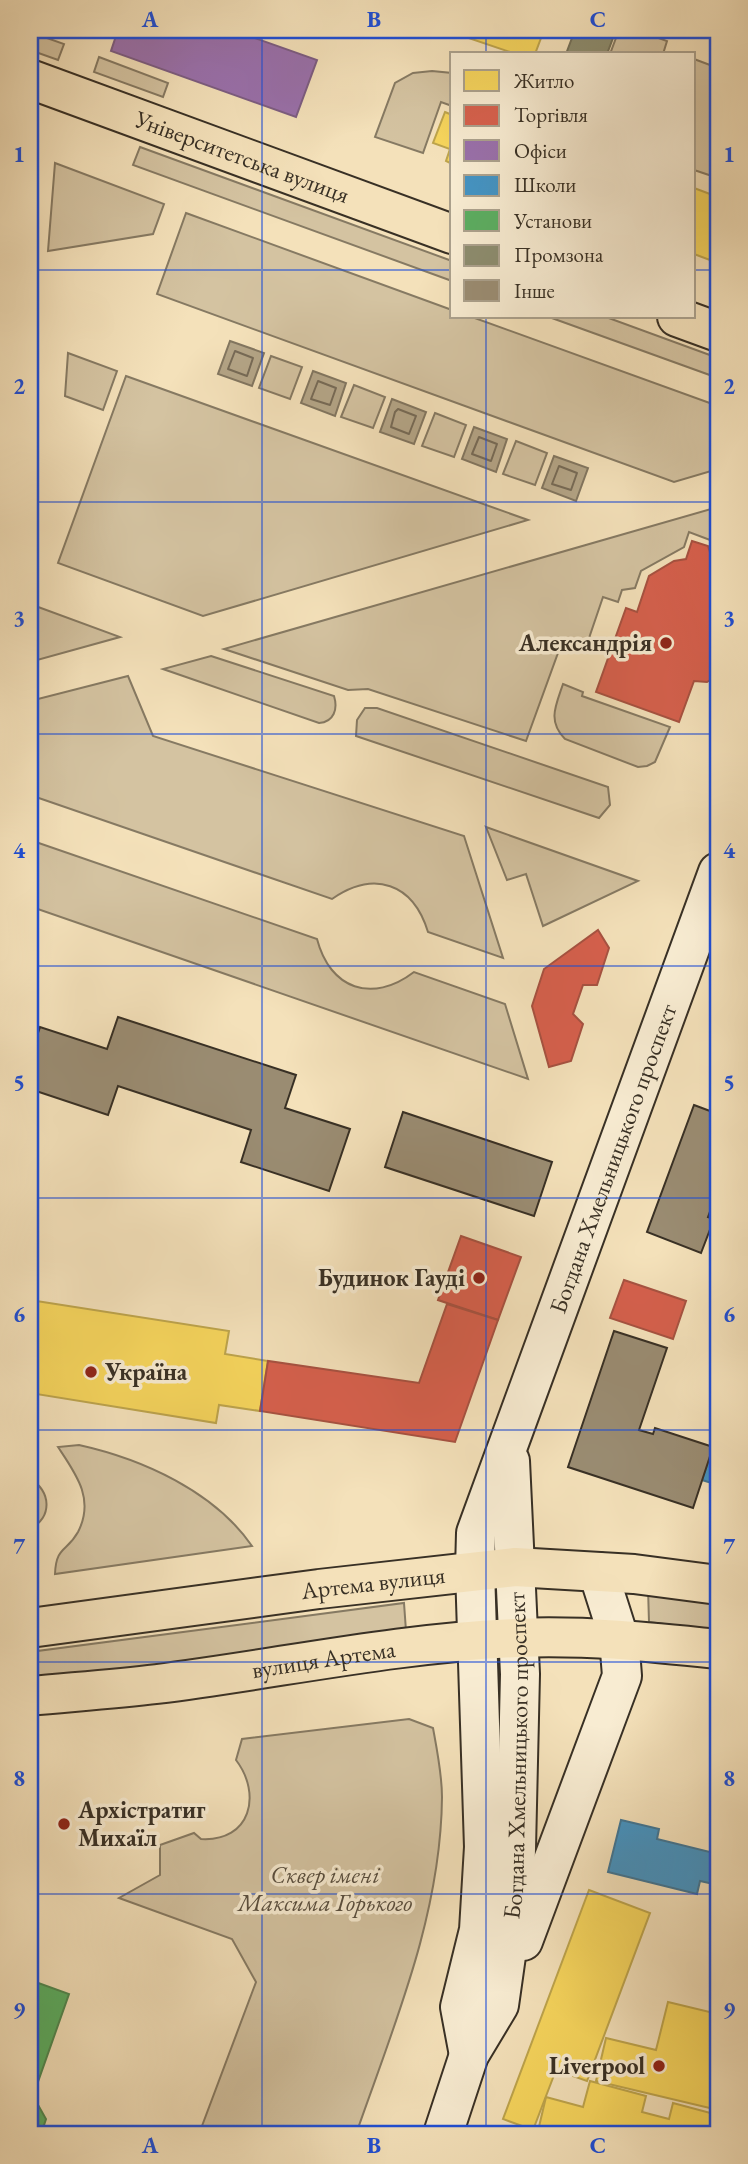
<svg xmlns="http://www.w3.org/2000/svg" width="748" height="2164" font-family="'EB Garamond',serif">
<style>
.green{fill:#d4c3a1;stroke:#867a63;stroke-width:2}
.water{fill:#b4a587;stroke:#827660;stroke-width:2}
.homes{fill:#f6d55c;stroke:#bda44c;stroke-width:2}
.shops{fill:#d6604d;stroke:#a75241;stroke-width:2}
.offices{fill:#9970ab;stroke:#7c5d83;stroke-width:2}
.schools{fill:#4393c3;stroke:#407594;stroke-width:2}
.public{fill:#5aae61;stroke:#50884f;stroke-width:2}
.industry{fill:#8c8c6e;stroke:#737058;stroke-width:2}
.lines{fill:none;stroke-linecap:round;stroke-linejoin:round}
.shore{stroke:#766a56;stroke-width:2}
.building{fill:#9a8c72;stroke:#383025;stroke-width:2}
.secondary-casing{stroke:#383025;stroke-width:42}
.primary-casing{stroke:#383025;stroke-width:42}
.secondary{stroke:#f8ecd2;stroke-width:38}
.primary{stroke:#f4e1ba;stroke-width:38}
.grid{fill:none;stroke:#1d4ed8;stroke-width:2;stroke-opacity:0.55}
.poi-dot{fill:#8f2418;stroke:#f8ecd2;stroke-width:2.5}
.labels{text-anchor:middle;stroke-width:7;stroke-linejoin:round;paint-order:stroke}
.street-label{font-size:24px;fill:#383025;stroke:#f8ecd2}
.poi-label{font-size:24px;font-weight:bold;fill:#383025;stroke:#f8ecd2;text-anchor:end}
.park-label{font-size:24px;font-style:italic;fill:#574d3e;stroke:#f8ecd2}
.neatline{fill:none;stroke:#1d4ed8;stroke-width:2.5}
.grid-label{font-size:23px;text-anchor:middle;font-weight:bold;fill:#1d4ed8}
</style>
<rect width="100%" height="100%" fill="#f4e1ba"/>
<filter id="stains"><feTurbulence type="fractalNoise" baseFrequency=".00286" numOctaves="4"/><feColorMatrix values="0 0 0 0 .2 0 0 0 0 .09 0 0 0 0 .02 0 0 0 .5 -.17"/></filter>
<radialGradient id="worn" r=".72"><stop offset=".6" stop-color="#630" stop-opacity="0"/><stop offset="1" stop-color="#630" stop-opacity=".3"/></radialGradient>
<g class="green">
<path d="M 619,30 L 636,30 L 667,41 L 663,54 L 610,54 Z"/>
<path d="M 30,32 L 64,44 L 58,60 L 30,50 Z"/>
<path d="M 99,57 L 168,83 L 163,97 L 94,72 Z"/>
<path d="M 694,59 L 718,68 L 718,178 L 694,170 Z"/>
<path d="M 432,71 L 452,73 L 452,106 L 441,102 L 423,153 L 375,137 L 395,83 L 413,73 Z"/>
<path d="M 140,147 L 452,261 L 452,281 L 133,165 Z"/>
<path d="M 55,163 L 164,204 L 153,234 L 48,251 Z"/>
<path d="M 186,213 L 452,310 L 452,317 L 472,317 L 718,406 L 718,469 L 674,482 L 157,294 Z"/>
<path d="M 549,317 L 606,317 L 718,358 L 718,378 Z"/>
<path d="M 68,353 L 117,371 L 103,410 L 65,396 Z"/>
<path d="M 271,356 L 302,367 L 290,399 L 259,388 Z"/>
<path d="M 126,376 L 528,520 L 203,616 L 58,563 Z"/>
<path d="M 354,385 L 385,397 L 373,428 L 341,417 Z"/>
<path d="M 435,413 L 466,425 L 454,457 L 422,446 Z"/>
<path d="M 516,441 L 547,453 L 535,485 L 503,474 Z"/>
<path d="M 718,507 L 718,543 L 689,532 L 684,547 L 641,571 L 635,588 L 622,590 L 618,602 L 603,597 L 588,641 L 579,638 L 558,653 L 526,741 L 368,689 L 348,690 L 224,649 Z"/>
<path d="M 30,604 L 120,637 L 30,662 Z"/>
<path d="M 211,656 L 334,696 C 338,709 334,722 319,723 L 163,669 Z"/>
<path d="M 128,676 L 153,736 L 464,836 L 503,958 L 428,932 C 413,883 374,870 332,899 L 30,795 L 30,701 Z"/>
<path d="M 563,684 L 583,692 L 582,696 L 670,727 L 655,762 L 647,766 L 638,767 L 565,739 C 547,721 556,705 563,684 Z"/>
<path d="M 365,708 L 377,708 L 608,787 L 610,805 L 599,818 L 356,736 L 357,720 Z"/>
<path d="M 486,827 L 638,881 L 543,926 L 526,874 L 507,880 Z"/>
<path d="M 30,840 L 317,939 C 330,989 372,1004 414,972 L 505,1004 L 528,1079 L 32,907 L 30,912 Z"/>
<path d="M 79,1445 C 142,1459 214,1491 252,1546 L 55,1574 C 56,1546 67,1552 78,1532 C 95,1499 76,1474 58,1447 Z"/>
<path d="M 30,1479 C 51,1490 53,1518 30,1529 Z"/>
<path d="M 648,1588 L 718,1600 L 718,1631 L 649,1622 Z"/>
<path d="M 404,1603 L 406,1631 L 30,1682 L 30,1652 Z"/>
<path d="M 409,1719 L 433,1728 C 437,1750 442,1774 442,1797 C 441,1915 394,2025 356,2134 L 199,2134 L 256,1982 L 232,1939 L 119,1898 L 160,1875 L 160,1845 L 194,1833 L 201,1839 C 251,1842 262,1794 236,1760 L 242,1739 Z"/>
</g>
<g class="water">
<path d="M 230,341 L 264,353 L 252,386 L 218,374 Z"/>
<path d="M 313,371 L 346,383 L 335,416 L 301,403 Z"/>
<path d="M 392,399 L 426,412 L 414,444 L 380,432 Z"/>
<path d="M 474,427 L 507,439 L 496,472 L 462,459 Z"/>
<path d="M 554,456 L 588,468 L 576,501 L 542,488 Z"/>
</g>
<g class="homes">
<path d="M 445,30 L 544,30 L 535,54 L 516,54 Z"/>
<path d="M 689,30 L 718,30 L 718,40 Z"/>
<path d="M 445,112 L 452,115 L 452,164 L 446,161 L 450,149 L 433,143 Z"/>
<path d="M 694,188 L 718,197 L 718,263 L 694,254 Z"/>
<path d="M 30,1300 L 229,1331 L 225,1354 L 268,1361 L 260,1411 L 219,1405 L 216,1423 L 30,1393 Z"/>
<path d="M 589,1890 L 650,1913 L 587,2081 L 556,2070 L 533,2130 L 503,2119 Z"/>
<path d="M 668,2002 L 718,2014 L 718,2110 L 596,2081 L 606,2038 L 656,2050 Z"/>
<path d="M 590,2081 L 646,2096 L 642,2112 L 669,2119 L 673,2103 L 718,2115 L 718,2134 L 552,2134 L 538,2131 L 546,2097 L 583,2107 Z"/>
</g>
<g class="shops">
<path d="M 692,541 L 708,546 L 718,577 L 718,675 L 707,682 L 694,681 L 679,722 L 596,692 L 626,608 L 637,612 L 649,576 L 674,561 L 686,559 Z"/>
<path d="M 598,930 L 609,948 L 597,985 L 583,985 L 573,1014 L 583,1024 L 571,1061 L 549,1067 L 532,1006 L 544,969 Z"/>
<path d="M 461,1236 L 521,1257 L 498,1320 L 438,1300 Z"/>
<path d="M 624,1280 L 686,1301 L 673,1339 L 610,1318 Z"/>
<path d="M 447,1304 L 498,1320 L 455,1442 L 260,1411 L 268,1361 L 419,1383 Z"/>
</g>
<path class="offices" d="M 118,30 L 232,30 L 317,60 L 296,117 L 111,51 Z"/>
<g class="schools">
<path d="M 718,1423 L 718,1485 L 702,1480 L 713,1447 Z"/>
<path d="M 621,1820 L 659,1829 L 657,1839 L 718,1854 L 718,1885 L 700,1881 L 697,1894 L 608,1872 Z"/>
</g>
<path class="public" d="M 30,1980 L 69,1994 L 33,2096 L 46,2119 L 41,2134 L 30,2134 Z"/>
<path class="industry" d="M 575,30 L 616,30 L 607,54 L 566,54 Z"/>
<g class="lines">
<g class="shore">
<path d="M 235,351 L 253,358 L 247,376 L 228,369 Z"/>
<path d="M 318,381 L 336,388 L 330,405 L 311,399 Z"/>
<path d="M 398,409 L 416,416 L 409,434 L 391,427 L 395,412 Z"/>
<path d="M 479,437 L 497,444 L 491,461 L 472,454 Z"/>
<path d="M 559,466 L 577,473 L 571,490 L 552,484 Z"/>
</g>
</g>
<g class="building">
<path d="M 118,1017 L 296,1075 L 285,1108 L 350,1129 L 329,1191 L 241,1162 L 251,1130 L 118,1086 L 108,1115 L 30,1089 L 30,1057 L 40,1027 L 107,1049 Z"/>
<path d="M 694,1105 L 718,1114 L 718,1189 L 708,1217 L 714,1219 L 701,1253 L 647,1232 Z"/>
<path d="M 403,1112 L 552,1162 L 534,1216 L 385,1167 Z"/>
<path d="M 614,1331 L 667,1348 L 639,1430 L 653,1434 L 655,1428 L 713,1447 L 693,1508 L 568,1467 Z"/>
</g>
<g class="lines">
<defs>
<g id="secondary">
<path d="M 523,1941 L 622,1676 L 619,1638 L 598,1572"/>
<path id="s1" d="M 469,2055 L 460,2007 L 479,1930 L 484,1847 L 475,1570 L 476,1533 L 718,872"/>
<path id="s2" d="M 443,2134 L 469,2055 L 499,2005 L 515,1892 L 520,1674 L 510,1461"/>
</g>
<g id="primary">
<path id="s3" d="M 30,79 L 452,234"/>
<path d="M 677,317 L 718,332"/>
<path id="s4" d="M 30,1628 L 319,1589 L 515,1567 L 634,1574 L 718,1585"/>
<path id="s5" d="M 30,1696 C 72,1692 115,1689 157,1684 C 277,1669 395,1643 516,1638 C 584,1635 651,1642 718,1649"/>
</g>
</defs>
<use href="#secondary" class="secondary-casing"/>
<use href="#primary" class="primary-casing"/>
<use href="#secondary" class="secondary"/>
<use href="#primary" class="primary"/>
</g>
<path class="grid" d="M 262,30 L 262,2134M 486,30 L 486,54M 30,270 L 452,270M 694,270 L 718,270M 486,317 L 486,2134M 30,502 L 718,502M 30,734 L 718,734M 30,966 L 718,966M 30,1198 L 718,1198M 30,1430 L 718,1430M 30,1662 L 718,1662M 30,1894 L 718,1894"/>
<g class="poi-dot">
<circle cx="666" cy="643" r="7"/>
<circle cx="479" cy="1278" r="7"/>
<circle cx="91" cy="1372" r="7"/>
<circle cx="64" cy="1824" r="7"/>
<circle cx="659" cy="2066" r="7"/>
</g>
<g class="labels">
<g class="street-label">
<text dy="8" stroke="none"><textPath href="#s3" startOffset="226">Університетська вулиця</textPath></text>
<text dy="8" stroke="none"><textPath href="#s1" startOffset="924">Богдана Хмельницького проспект</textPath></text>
<text dy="8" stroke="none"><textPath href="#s4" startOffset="346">Артема вулиця</textPath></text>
<text dy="8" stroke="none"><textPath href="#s5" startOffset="296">вулиця Артема</textPath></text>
<text dy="8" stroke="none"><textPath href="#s2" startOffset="392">Богдана Хмельницького проспект</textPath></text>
</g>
<g class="poi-label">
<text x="652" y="651">Александрія</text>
<text x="465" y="1286">Будинок Гауді</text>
<text x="105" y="1380" text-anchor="start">Україна</text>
<text x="78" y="1818" text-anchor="start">Архістратиг<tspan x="78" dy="28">Михаїл</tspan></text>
<text x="645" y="2074">Liverpool</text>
</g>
<g class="park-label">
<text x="325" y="1883">Сквер імені<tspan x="325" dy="28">Максима Горького</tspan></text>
</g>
</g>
<rect width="748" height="2164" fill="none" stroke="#f4e1ba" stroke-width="77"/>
<rect x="450" y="52" width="245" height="266" fill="#f8ecd2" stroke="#aba18d" stroke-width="2"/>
<rect x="464" y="70" width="35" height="21" fill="#f6d55c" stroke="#aba18d" stroke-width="2"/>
<text x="514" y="88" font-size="21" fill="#383025">Житло</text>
<rect x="464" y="105" width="35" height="21" fill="#d6604d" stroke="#aba18d" stroke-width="2"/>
<text x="514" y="122" font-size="21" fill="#383025">Торгівля</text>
<rect x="464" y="140" width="35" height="21" fill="#9970ab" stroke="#aba18d" stroke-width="2"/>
<text x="514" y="158" font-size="21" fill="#383025">Офіси</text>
<rect x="464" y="175" width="35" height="21" fill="#4393c3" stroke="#aba18d" stroke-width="2"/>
<text x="514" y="192" font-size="21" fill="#383025">Школи</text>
<rect x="464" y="210" width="35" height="21" fill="#5aae61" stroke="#aba18d" stroke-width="2"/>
<text x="514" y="228" font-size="21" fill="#383025">Установи</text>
<rect x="464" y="245" width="35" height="21" fill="#8c8c6e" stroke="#aba18d" stroke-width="2"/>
<text x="514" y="262" font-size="21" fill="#383025">Промзона</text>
<rect x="464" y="280" width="35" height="21" fill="#9a8c72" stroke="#aba18d" stroke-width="2"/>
<text x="514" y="298" font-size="21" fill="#383025">Інше</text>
<rect x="38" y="38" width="672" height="2088" class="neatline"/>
<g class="grid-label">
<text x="150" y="27">A</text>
<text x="374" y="27">B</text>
<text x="598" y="27">C</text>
<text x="19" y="162">1</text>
<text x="729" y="162">1</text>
<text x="19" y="394">2</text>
<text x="729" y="394">2</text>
<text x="19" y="626">3</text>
<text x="729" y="626">3</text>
<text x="19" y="858">4</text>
<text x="729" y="858">4</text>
<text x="19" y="1090">5</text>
<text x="729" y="1090">5</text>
<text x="19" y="1322">6</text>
<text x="729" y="1322">6</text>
<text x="19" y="1554">7</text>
<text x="729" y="1554">7</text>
<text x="19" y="1786">8</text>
<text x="729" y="1786">8</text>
<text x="19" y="2018">9</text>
<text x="729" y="2018">9</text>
<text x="150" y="2153">A</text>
<text x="374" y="2153">B</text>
<text x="598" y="2153">C</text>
</g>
<rect width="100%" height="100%" filter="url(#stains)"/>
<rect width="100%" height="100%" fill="url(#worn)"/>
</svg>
